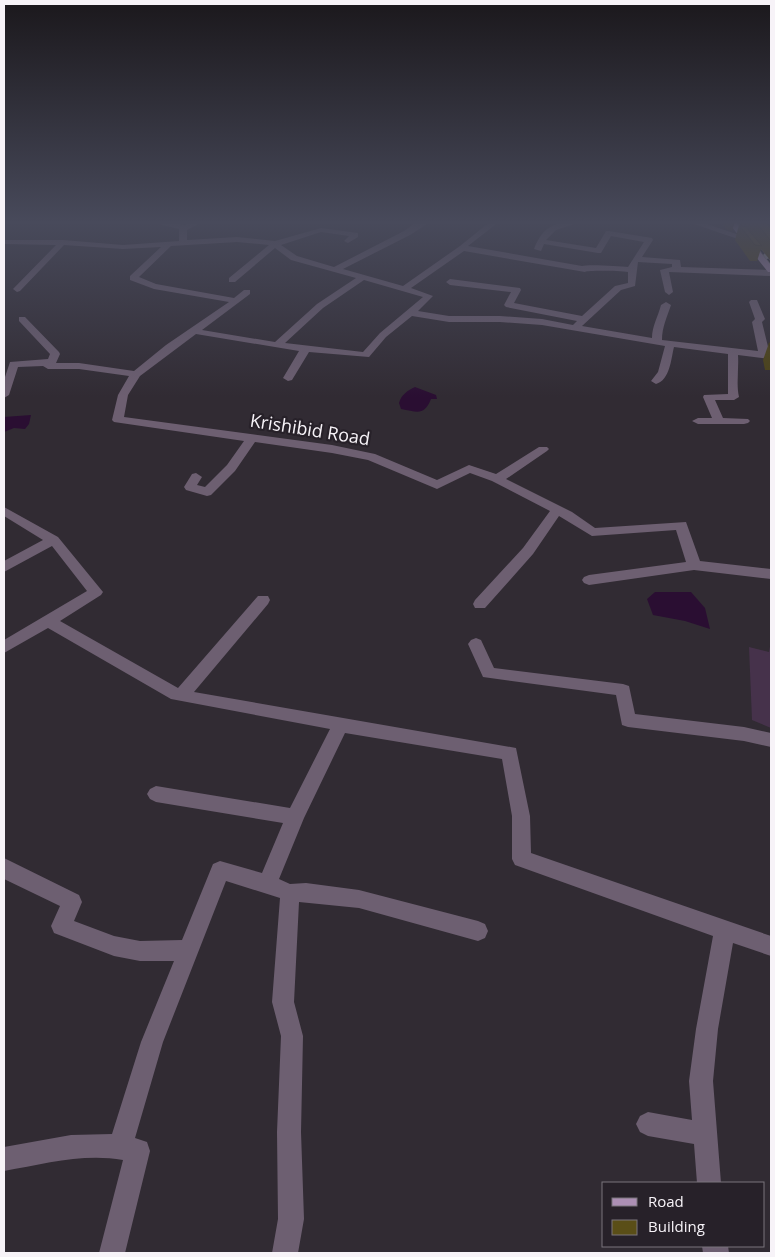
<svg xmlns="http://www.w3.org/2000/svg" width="775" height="1257" font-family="'Open Sans',sans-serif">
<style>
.green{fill:#46324b}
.water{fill:#2a0e32}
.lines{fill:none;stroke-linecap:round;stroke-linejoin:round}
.street{fill:#6d5f71;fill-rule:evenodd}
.primary{fill:#ac8fb4;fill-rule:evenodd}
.rail-casing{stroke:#9c979e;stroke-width:3}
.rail{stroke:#272129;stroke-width:2;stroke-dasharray:6;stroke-linecap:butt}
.wall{fill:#4d4314}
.building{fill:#5a4e17;stroke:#3f3710}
.labels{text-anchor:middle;stroke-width:4.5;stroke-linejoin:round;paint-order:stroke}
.street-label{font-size:18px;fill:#f7f3f8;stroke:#272129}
</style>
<rect width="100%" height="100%" fill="#312b33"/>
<path class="green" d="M 771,641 L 771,728 L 752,720 L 749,647 L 769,652 Z"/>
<g class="water">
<path d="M 415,387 L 436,395 L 437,399 L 431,399 C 424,416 418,412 401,409 L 399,403 C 401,395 408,390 415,387 Z"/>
<path d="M 31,415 L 29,424 L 25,429 L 14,428 L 4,432 L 4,417 Z"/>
<path d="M 655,592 L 691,592 L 705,608 L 710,629 L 685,621 L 653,615 L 647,599 Z"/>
</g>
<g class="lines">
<g class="street">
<path d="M 146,221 L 164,221 L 184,225 L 193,221 L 204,221 L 187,230 L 187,240 L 237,237 L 275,241 L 321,228 L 358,233 L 358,237 L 348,243 L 344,241 L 349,236 L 321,232 L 281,245 L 297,256 L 334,267 L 404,231 L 418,221 L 427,221 L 427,224 L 410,235 L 343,269 L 403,286 L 460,246 L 491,221 L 500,221 L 468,246 L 582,266 C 587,264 620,266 628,267 L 644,242 L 611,236 L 601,253 L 598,253 L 544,244 L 541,251 L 534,249 C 543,225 557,221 583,221 L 556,230 L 546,240 L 596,248 L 606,231 L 609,231 L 652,238 L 653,240 L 642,257 L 680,260 L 681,267 L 771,270 L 771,276 L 669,272 L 673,292 L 669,295 L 665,292 L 660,270 L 672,267 L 672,264 L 638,262 L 635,286 L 621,290 L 582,326 L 652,338 C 652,326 658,317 661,305 L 666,302 L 671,305 C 667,317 662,327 662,340 L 758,351 L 752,322 L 755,319 L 749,302 L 751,300 L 757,300 L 765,319 L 762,322 L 771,359 L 738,355 C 739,369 736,384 739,397 L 734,400 L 715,400 L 723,418 L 748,419 L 750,421 L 748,423 L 744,424 L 698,424 L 692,421 L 698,418 L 712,418 L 703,397 L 704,395 L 728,394 L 728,354 L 674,347 C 671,359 670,380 656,384 L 651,381 L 658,372 L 665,346 L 542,325 L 500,322 L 449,322 L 412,316 L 386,337 L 369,357 L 309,352 L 292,380 L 288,381 L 283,378 L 299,351 L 196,334 L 140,376 L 128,395 L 124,417 L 332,445 L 375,454 L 437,480 L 469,465 L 496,474 L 539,447 L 547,447 L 549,449 L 547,451 L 506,479 L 572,512 L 595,528 L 686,522 L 700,561 L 771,569 L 771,579 L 694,570 L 589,585 L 584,583 L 582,580 L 584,577 L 589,575 L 686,562 L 676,530 L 592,536 L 559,516 L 533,554 L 485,608 L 475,608 L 473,604 L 475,600 L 523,548 L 550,511 L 492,481 L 470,473 L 437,489 L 368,460 L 332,453 L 255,442 L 235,471 L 211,495 L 207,496 L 186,490 L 184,487 L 192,474 L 196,473 L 202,477 L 197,485 L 205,487 L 227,465 L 244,441 L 114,422 L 112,420 L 118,395 L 129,376 L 79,369 L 48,369 L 43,366 L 18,367 L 9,395 L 4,398 L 4,380 L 10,362 L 48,359 L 50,354 L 19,321 L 19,317 L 25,317 L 59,352 L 60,354 L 56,363 L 79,363 L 134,371 L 166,345 L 229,302 L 154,289 L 130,280 L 130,276 L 161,247 L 123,249 L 64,245 L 20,291 L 17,292 L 13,289 L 56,245 L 4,244 L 4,240 L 63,240 L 123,245 L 179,241 L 179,229 ZM 237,242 L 269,245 L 229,278 L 229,282 L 235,282 L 275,248 L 291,260 L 356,278 L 317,304 L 275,342 L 202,330 L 250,294 L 250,290 L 244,290 L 234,298 L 156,284 L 139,277 L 171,246 ZM 464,251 L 585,272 C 589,270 621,271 628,272 L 628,283 L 615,286 L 582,316 L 514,303 L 521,290 L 520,288 L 450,279 L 446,282 L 450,285 L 511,292 L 504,305 L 506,307 L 577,321 L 573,325 L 542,319 L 500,316 L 449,316 L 418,311 L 433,296 L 411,288 ZM 364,280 L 423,297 L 380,333 L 363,352 L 285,343 L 323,308 Z"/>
<path d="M 685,221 L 698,221 L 748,238 L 741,240 Z"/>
<path d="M 4,507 L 58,537 L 103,592 L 101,595 L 60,621 L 178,688 L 258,596 L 268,596 L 270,600 L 268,604 L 194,692 L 516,748 L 530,816 L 531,853 L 771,936 L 771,956 L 733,943 L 718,1029 L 713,1081 L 721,1183 L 697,1183 L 694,1144 L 648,1136 L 640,1132 L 636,1124 L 640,1116 L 648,1112 L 692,1120 L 689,1081 L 696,1029 L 713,936 L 515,865 L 512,859 L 512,816 L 502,759 L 345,733 L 304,818 L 279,879 L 290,884 L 306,883 L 359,890 L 478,921 L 485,924 L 488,931 L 485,938 L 478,941 L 359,908 L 299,902 L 294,1002 L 303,1036 L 301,1132 L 304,1219 L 298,1253 L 272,1253 L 278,1219 L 277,1132 L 281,1036 L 272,1002 L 280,898 L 226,881 L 163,1042 L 135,1138 L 147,1142 L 150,1151 L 125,1253 L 99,1253 L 123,1160 C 83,1153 44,1164 4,1171 L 4,1147 L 71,1135 L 112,1134 L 141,1042 L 174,961 L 140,961 L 114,956 L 54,933 L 51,926 L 60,906 L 4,879 L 4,858 L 79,895 L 82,902 L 74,921 L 114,936 L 140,941 L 182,940 L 213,864 L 220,861 L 262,873 L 283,823 L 156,802 L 150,799 L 147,794 L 150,789 L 156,786 L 290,808 L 330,729 L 171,699 L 48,628 L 4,653 L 4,640 L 87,591 L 52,546 L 4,572 L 4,561 L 43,540 L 4,516 Z"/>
<path d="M 476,638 L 481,640 L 494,668 L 623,684 L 629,686 L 635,714 L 744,727 L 771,733 L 771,747 L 744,741 L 628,727 L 622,725 L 616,695 L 483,677 L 468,644 L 471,640 Z"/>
<path d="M 702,1246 L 728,1246 L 729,1253 L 703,1253 Z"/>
</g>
<path class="primary" d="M 727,221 L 735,221 L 771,265 L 771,272 L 768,272 Z"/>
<defs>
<path id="rail" d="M 738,221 L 771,263"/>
</defs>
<use href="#rail" class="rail-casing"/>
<use href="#rail" class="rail"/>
</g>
<g class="wall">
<path d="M 721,221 L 735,221 L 732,231 L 726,229 Z"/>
<path d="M 738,221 L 765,221 L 771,229 L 771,261 L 761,249 L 757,261 L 750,261 L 735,240 L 739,225 L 741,225 Z"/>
<path d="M 769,343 L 771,343 L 771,370 L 765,370 L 763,360 Z"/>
</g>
<g class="building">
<path d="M 755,221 L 765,221 L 771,229 L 771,241 Z"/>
<path d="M 739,225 L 746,227 L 762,246 L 755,245 Z"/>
<path d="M 769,343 L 771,343 L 771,352 Z"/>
</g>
<linearGradient id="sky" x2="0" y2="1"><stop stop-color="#1b181c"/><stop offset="0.56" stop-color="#484a5b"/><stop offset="1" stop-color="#484a5b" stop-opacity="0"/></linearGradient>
<rect width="775" height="397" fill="url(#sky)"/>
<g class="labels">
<g class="street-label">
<text transform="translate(310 430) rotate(9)" y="6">Krishibid Road</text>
</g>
</g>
<rect width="775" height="1257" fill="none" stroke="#f7f3f8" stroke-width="10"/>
<rect x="602" y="1182" width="162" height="65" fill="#272129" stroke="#7a757c"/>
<rect x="612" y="1198" width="25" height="8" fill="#ac8fb4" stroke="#7a757c"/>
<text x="648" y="1207" font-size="15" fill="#f7f3f8">Road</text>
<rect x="612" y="1220" width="25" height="15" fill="#5a4e17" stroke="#7a757c"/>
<text x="648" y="1232" font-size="15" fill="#f7f3f8">Building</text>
</svg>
